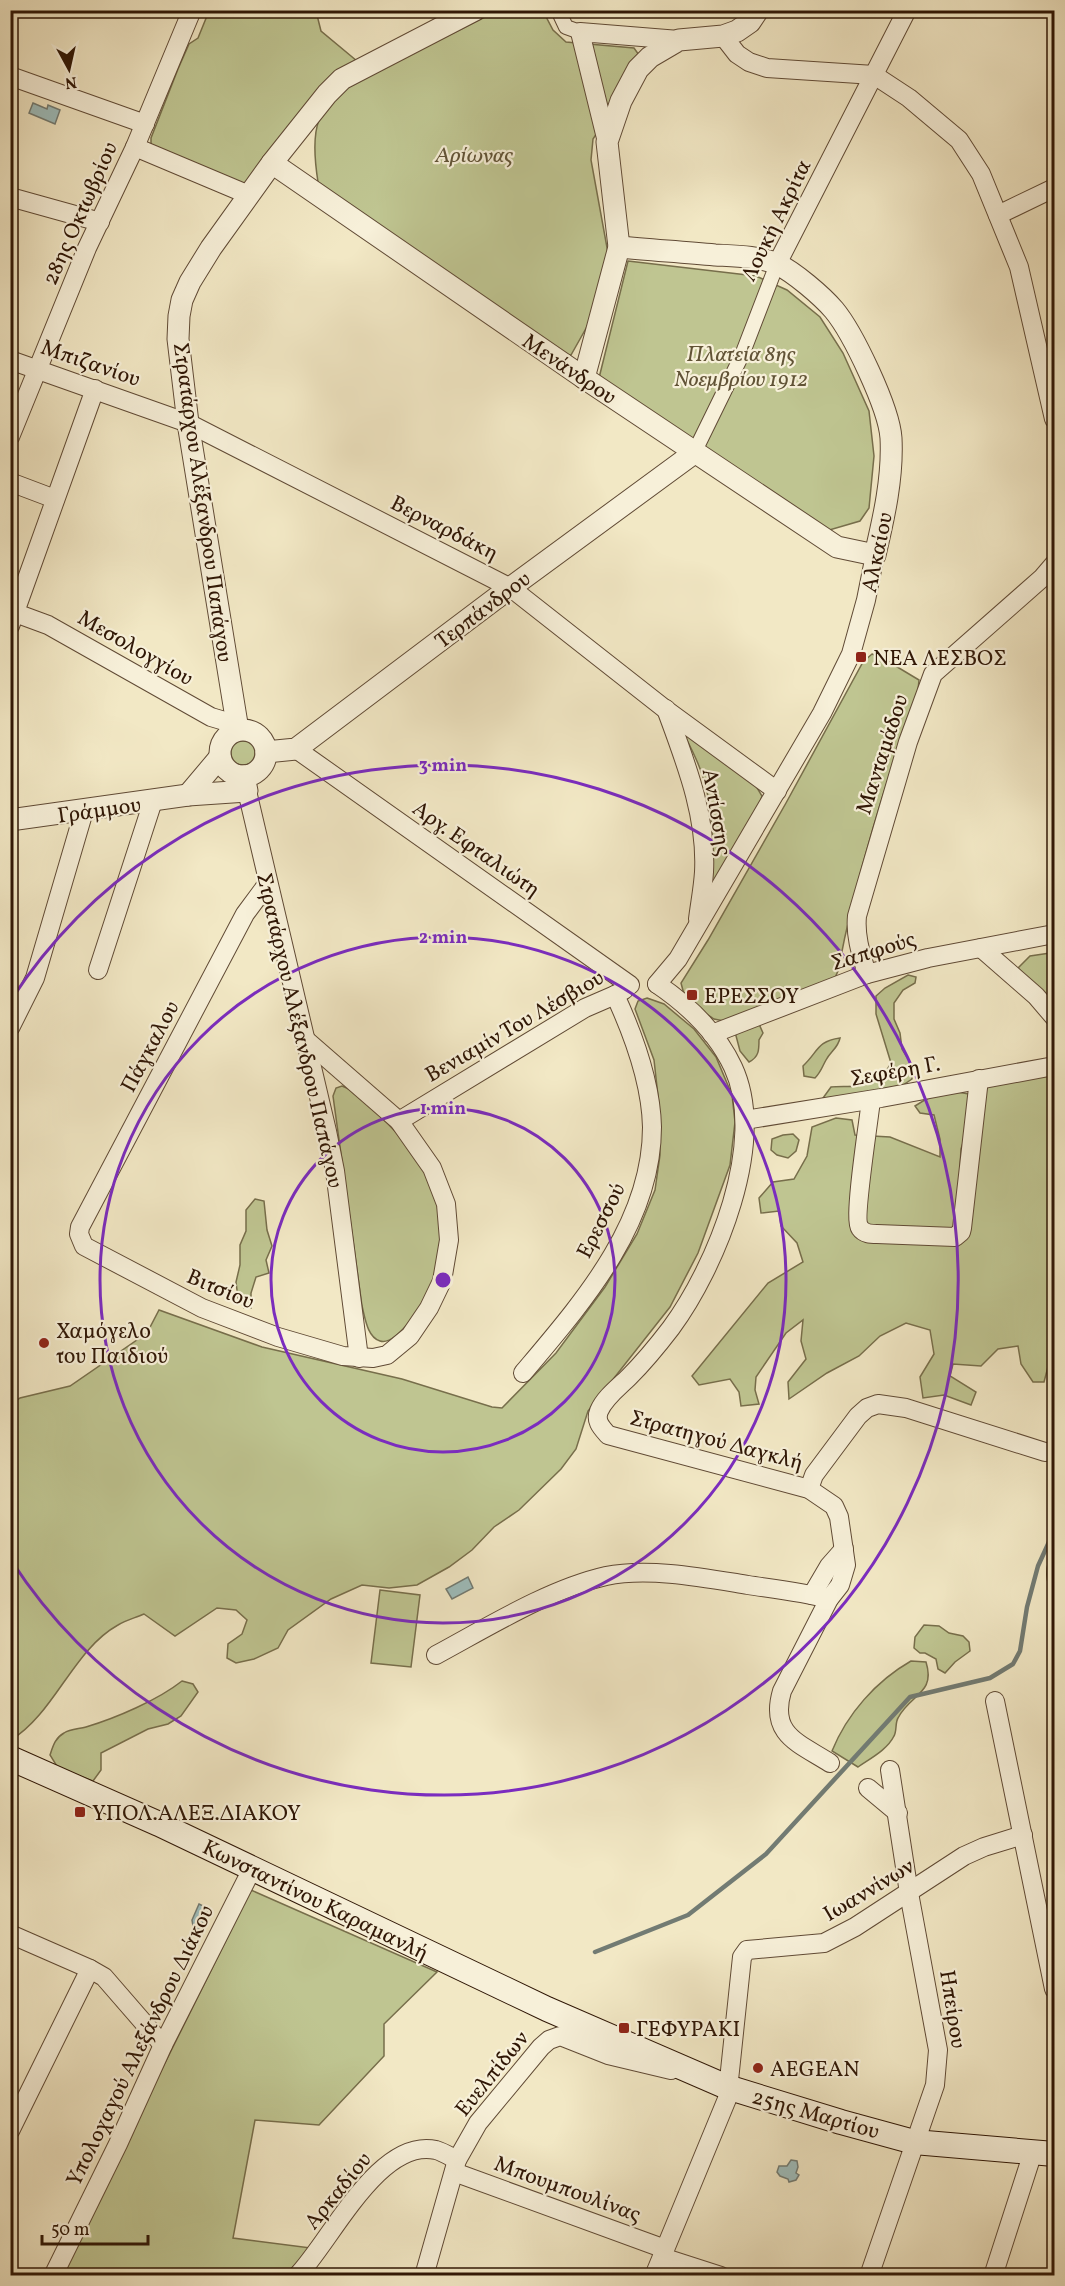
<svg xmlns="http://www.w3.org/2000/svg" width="1065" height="2286" font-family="Vollkorn,serif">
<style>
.green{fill:#bfc591;stroke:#776e4b;stroke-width:1.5}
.water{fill:#9ebebd;stroke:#727b73;stroke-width:1.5}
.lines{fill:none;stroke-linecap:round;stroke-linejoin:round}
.stream{stroke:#727b73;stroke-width:4.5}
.pedestrian-casing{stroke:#604a35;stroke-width:16}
.minor-casing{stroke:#604a35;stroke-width:20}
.tertiary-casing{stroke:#604a35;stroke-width:23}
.secondary-casing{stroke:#2f1605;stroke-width:26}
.pedestrian{stroke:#f7f0d9;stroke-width:14}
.minor{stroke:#f7f0d9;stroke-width:18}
.tertiary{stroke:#f7f0d9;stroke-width:21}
.secondary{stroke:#f7f0d9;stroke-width:24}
.ring{fill:none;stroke:#7b2cbf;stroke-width:3}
.poi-dot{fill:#8f2418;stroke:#f7f0d9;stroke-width:2}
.labels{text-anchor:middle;stroke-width:4.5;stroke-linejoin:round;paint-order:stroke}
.park-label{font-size:22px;font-style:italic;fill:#615336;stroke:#f7f0d9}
.street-label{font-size:22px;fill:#2f1605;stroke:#f7f0d9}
.poi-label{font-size:22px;fill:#2f1605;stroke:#f7f0d9;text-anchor:start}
.centre{fill:#7b2cbf;stroke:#f7f0d9;stroke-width:3}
.ring-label{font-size:18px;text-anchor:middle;font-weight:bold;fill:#7b2cbf;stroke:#f7f0d9;stroke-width:4.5;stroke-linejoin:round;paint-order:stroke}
</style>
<rect width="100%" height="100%" fill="#f2e8c5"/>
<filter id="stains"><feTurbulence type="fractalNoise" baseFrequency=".00333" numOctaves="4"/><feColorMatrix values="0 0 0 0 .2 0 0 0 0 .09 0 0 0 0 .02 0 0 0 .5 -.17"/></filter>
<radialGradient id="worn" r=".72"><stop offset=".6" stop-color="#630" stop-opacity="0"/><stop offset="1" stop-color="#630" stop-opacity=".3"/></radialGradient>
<g class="green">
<path d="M 209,11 L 316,11 L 321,31 L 357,61 L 245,186 L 151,147 L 151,138 L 178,69 L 189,44 L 198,38 Z"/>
<path d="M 497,11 L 543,11 L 553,30 L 566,42 L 634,48 L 639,55 L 610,113 L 593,139 L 591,160 L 608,253 L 589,323 L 571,355 L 557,353 L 318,182 C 315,163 312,138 319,120 C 324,105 343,92 355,82 Z"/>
<path d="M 628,261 L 756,276 L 787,290 L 820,317 L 843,353 L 869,411 L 874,456 L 869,508 L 860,521 L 826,531 L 599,378 Z"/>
<path d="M 872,654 L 884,659 L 919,680 L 918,690 C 886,782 856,875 838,971 L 834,980 L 729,1022 L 714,1019 L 696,1007 L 685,998 L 681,983 L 708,940 L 786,803 L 863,662 Z"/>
<path d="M 689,731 L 756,786 L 762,796 L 759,806 L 716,881 L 711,880 C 712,851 714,820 707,792 C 703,772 694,754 685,736 Z"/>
<circle cx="243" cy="753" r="12"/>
<path d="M 1050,953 L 1054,954 L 1054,1006 L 1038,992 L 1018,968 L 1030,956 Z"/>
<path d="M 908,975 L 916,977 L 915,983 L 903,990 L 894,1003 L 894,1019 L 900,1033 L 902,1049 L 910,1062 L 912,1079 L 903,1085 L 839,1098 L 823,1098 L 831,1087 C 839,1086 848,1087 856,1086 C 864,1085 875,1077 884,1075 L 891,1063 L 876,1014 L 876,996 L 885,988 Z"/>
<path d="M 647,998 L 664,1004 L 694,1029 L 716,1057 L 732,1095 L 735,1122 L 730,1165 L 698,1253 L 670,1307 L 588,1411 L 576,1449 L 561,1469 L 519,1510 L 494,1527 L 472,1550 L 449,1567 L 417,1585 L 389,1588 L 362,1585 L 331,1599 L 288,1630 L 278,1648 L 254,1659 L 236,1663 L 227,1658 L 228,1644 L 242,1634 L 247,1620 L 236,1610 L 217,1608 L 175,1636 L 144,1614 C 135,1618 126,1620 118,1625 C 73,1650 55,1713 11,1740 L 11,1405 L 20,1398 L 70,1386 L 147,1333 L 159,1310 L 262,1347 L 402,1379 L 492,1407 L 502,1408 L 556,1353 L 605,1287 L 637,1234 L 655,1190 L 660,1155 L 659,1105 L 654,1060 L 635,1009 L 638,1001 Z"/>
<path d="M 759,1024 L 763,1033 L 759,1040 C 759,1050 759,1057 749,1062 L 740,1051 L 735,1032 Z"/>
<path d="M 840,1038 C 838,1048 831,1051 826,1060 C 822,1067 821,1072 815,1078 L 804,1076 L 803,1066 C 818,1052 817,1041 840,1038 Z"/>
<path d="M 1054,1075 L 1054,1238 L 1050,1359 L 1044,1382 L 1033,1382 L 1021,1364 L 1018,1346 L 998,1349 L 981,1366 L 953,1364 L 950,1376 L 976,1392 L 971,1405 L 944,1395 L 923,1398 L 920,1377 L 934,1354 L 930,1330 L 906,1323 L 880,1336 L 859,1356 L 827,1373 L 789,1399 L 788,1382 L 806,1359 L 801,1341 L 803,1320 L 786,1333 L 756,1377 L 755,1390 L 759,1404 L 741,1406 L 739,1392 L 730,1379 L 699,1385 L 692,1376 L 768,1283 L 803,1262 L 797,1243 L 781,1226 L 779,1211 L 761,1213 L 759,1198 L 773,1182 L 794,1179 L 807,1156 L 812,1127 L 836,1118 L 852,1120 L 855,1135 L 890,1137 L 940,1157 L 940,1139 L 934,1115 L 920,1113 L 915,1106 C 935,1093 946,1089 969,1094 L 968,1128 L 961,1149 L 960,1168 L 983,1086 Z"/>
<path d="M 342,1086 C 361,1093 376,1112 390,1126 C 416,1152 429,1172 438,1208 C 442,1224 440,1264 435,1280 C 430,1295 397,1347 380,1341 C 367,1337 365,1317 362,1306 L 333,1096 L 336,1088 Z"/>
<path d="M 793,1134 L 799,1140 L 796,1151 L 788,1158 L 777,1155 L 771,1150 L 772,1139 L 783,1135 Z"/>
<path d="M 255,1199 L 264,1201 L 267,1230 L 272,1246 L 266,1260 L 269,1273 L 256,1277 L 251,1293 L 251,1308 L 244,1308 L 238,1298 L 236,1282 L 240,1265 L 240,1245 L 246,1231 L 246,1210 Z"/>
<path d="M 1054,1548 L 1054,1605 C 1047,1582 1042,1570 1054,1548 Z"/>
<path d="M 380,1590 L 420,1595 L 411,1667 L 371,1663 Z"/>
<path d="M 924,1625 L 939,1626 L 949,1633 L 963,1636 L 969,1642 L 970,1651 L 955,1662 L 945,1673 L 938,1669 L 936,1659 L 925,1653 L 920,1653 L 914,1648 L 915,1637 Z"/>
<path d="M 911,1661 L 926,1662 C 936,1694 910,1694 898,1718 C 895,1723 897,1731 894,1736 C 887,1750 871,1758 858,1767 L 832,1751 C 847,1714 876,1681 911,1661 Z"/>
<path d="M 182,1681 L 193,1684 L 198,1692 L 181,1716 L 168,1724 L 148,1729 L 101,1753 L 101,1770 L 93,1781 L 58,1768 L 50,1755 C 53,1746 55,1738 64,1733 C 70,1729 79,1729 86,1727 C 116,1718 158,1700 182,1681 Z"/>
<path d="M 251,1890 L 437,1972 L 384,2024 L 384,2056 L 319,2125 L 255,2120 L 233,2238 L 311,2248 L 285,2275 L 59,2276 Z"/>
</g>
<g class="water">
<path d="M 33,103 L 47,109 L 48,105 L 60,110 L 55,124 L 29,113 Z"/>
<path d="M 468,1577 L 473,1588 L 452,1599 L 446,1589 Z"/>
<path d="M 199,1904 L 209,1909 L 199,1930 L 193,1926 L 192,1920 Z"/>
<path d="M 791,2160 L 797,2161 L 798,2167 L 796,2173 L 799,2175 L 796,2180 L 789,2182 L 788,2179 L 780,2176 L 777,2172 L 779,2166 L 787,2166 Z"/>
</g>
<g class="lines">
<path class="stream" d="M 595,1952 L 688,1915 L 766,1854 L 910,1697 L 990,1678 L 1013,1664 L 1020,1651 L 1027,1607 L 1038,1566 L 1054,1531"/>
<defs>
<g id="pedestrian">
<path d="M 558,10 L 566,27 L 580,32"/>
<path d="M 694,453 L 742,355 L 777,264"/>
</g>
<g id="minor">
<path d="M 723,36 L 737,54 L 749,62 L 767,68 L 874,75 L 909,98 L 959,140 L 981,174 L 1019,267 L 1054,419"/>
<path d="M 10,76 L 145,124"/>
<path d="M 607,142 L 580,32 L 679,40"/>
<path d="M 135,147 L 249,195"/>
<path d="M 10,197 L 100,222"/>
<path d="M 998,215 L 1054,188"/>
<path d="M 777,264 L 907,10"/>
<path d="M 10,360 L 188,423 L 511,588 L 665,709 L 777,791"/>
<path d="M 10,437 L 87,248 L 135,147 L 192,10"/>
<path d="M 10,482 L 55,499"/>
<path d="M 10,611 L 48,625 L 211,717 L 238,725"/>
<path d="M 10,626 L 95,389"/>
<path d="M 666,709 C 685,761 707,815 704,872 C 703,888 700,903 698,919"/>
<path d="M 296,749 L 630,985"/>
<path d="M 247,791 L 327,1131 L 335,1171 L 359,1358"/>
<path d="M 268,883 L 245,914 L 80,1227 L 79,1234 L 84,1246 L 202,1308 L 278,1337 L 343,1356 L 373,1358 L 387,1355 L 410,1336 L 429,1308 L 442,1281 L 449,1240 L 446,1204 L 432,1168 L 399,1121 L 306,1040"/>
<path d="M 981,948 L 1036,996 L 1054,1017"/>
<path d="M 98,970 L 153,801"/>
<path d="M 867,974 C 861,954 855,936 857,916 L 908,742 L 933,674 L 1042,578 L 1054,564"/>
<path d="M 657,984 C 688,1005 717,1033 733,1067 C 768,1142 716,1267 671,1328 C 658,1345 644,1362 629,1377 C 619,1387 605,1397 599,1411 C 595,1421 601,1427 608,1435 L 809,1489 L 834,1506 L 839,1517 L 846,1565 L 840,1585 L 829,1599 L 782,1691 C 769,1735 799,1743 830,1763"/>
<path d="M 657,984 L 678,959 L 822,713 L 851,654 L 866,600 L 875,555"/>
<path d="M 10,1028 L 35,978 L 84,811"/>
<path d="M 712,1034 L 867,974 L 928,958 L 1054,934"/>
<path d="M 871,1100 C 869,1119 853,1219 860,1228 C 864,1234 871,1234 877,1234 L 955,1237 L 961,1232 L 962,1228 L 979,1079"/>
<path d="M 745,1120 L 881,1098 L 1054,1066"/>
<path d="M 399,1121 L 585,1008 L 615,995 L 624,990"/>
<path d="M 523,1373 C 582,1303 652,1224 652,1127 C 651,1082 634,1036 615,995"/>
<path d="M 809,1489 L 814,1475 L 858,1416 L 867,1408 L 878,1404 L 906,1408 L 1045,1452"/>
<path d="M 812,1595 L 829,1566 L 844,1549"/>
<path d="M 436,1655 C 488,1627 549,1589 606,1576 C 649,1567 705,1578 748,1585 C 775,1589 802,1592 829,1599"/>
<path d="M 995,1701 L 1054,1989"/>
<path d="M 868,1788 L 898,1813"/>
<path d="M 10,1934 L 90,1969 L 104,1977 L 163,2045"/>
<path d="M 10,2131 L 90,1969"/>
<path d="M 454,2172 L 665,2249"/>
<path d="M 662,2257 L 721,2276"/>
<path d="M 53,2276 L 118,2144 L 163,2045 L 252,1869"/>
<path d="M 297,2276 C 331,2241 379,2137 436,2150 C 443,2152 451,2157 457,2160"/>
<path d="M 424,2276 L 457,2160 L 478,2123 L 541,2047 L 549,2040 L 560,2036 L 608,2055 L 671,2070"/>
<path d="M 654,2276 L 727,2099 L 742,1957 L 747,1950 L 824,1943 L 855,1927 L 964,1856 L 984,1847 L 1023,1835"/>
<path d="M 869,2276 L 935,2085 L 938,2050 L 909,1893 L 890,1770"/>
<path d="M 993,2276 L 1033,2152"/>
</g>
<g id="tertiary">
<path d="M 272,163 L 584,378 L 837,547 L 875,555 C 884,517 893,477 891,438 C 889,408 853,333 834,310 C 822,296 794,272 777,264 C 759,256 734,256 715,255 C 683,252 651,250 619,247"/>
<path d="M 584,378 L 619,247 L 607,142 L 621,101 L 638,69 L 650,57 L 679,40 L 723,36 L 737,31 L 750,22 L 758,10"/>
<path d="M 238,730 L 188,423 L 178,339 L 179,316 L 182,300 L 190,282 L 211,248 L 272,163 L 327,94 L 342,79 L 475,10"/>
<circle cx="243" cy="753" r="23"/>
<path d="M 266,752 L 296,749 L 495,599 L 694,453"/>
<path d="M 188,795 L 220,757"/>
<path d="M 10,820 L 188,795 L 247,791 L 244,776"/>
</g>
<path id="secondary" d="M 10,1758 L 159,1824 L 547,2009 L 727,2087 L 841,2122 L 914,2142 L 1054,2154"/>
</defs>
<use href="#pedestrian" class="pedestrian-casing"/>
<use href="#minor" class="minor-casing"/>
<use href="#tertiary" class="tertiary-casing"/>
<use href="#secondary" class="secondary-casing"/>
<use href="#pedestrian" class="pedestrian"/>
<use href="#minor" class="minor"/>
<use href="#tertiary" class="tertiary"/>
<use href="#secondary" class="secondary"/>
</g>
<g class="ring">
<circle cx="443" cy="1280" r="172"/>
<circle cx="443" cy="1280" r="343"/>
<path d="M11 1000A515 515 0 1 1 11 1560"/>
</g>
<g class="poi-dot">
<rect x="855" y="651" width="12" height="12" rx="3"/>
<rect x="686" y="989" width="12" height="12" rx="3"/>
<circle cx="44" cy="1343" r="6"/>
<rect x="74" y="1806" width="12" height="12" rx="3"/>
<rect x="618" y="2022" width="12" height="12" rx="3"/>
<circle cx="758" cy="2068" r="6"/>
</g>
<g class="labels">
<g class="park-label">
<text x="474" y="162">Αρίωνας</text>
<text x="741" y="361">Πλατεία 8ης<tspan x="741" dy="25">Νοεμβρίου 1912</tspan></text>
</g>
<g class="street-label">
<text transform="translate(79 213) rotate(-66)" y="8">28ης Οκτωβρίου</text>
<text transform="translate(775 220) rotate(-64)" y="8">Λουκή Ακρίτα</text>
<text transform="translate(91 362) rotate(19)" y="8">Μπιζανίου</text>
<text transform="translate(570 368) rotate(34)" y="8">Μενάνδρου</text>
<text transform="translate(204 502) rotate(82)" y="8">Στρατάρχου Αλέξανδρου Παπάγου</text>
<text transform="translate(445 527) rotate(27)" y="8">Βερναρδάκη</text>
<text transform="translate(876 552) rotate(-78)" y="8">Αλκαίου</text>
<text transform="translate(482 609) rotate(-37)" y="8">Τερπάνδρου</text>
<text transform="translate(136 647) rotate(30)" y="8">Μεσολογγίου</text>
<text transform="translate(881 754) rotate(-72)" y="8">Μανταμάδου</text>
<text transform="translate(99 809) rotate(-8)" y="8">Γράμμου</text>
<text transform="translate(718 812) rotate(80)" y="8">Αντίσσης</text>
<text transform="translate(477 848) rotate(35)" y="8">Αργ. Εφταλιώτη</text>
<text transform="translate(873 950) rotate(-17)" y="8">Σαπφούς</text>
<text transform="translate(514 1025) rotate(-30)" y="8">Βενιαμίν Του Λέσβιου</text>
<text transform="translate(301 1030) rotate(77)" y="8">Στρατάρχου Αλέξανδρου Παπάγου</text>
<text transform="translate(149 1046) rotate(-62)" y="8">Πάγκαλου</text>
<text transform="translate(895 1070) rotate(-10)" y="8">Σεφέρη Γ.</text>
<text transform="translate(600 1220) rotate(-63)" y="8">Ερεσσού</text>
<text transform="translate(221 1288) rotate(23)" y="8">Βιτσίου</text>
<text transform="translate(717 1439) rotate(15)" y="8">Στρατηγού Δαγκλή</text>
<text transform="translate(868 1889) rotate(-31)" y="8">Ιωαννίνων</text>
<text transform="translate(316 1899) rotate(26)" y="8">Κωνσταντίνου Καραμανλή</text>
<text transform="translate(954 2009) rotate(81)" y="8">Ηπείρου</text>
<text transform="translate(139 2045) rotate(-64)" y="8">Υπολοχαγού Αλεξάνδρου Διάκου</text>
<text transform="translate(491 2073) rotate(-51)" y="8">Ευελπίδων</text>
<text transform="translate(816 2113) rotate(16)" y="8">25ης Μαρτίου</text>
<text transform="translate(568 2188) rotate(20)" y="8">Μπουμπουλίνας</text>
<text transform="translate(337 2190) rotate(-51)" y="8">Αρκαδίου</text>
</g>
<g class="poi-label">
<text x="873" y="665">ΝΕΑ ΛΕΣΒΟΣ</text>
<text x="704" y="1003">ΕΡΕΣΣΟΥ</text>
<text x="56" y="1338">Χαμόγελο<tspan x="56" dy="25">του Παιδιού</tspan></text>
<text x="92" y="1820">ΥΠΟΛ.ΑΛΕΞ.ΔΙΑΚΟΥ</text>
<text x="636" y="2036">ΓΕΦΥΡΑΚΙ</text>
<text x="770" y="2076">AEGEAN</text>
</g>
</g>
<circle cx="443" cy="1280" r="9" class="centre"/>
<g class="ring-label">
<text x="443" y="771">3 min</text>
<text x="443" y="943">2 min</text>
<text x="443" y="1114">1 min</text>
</g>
<rect width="1065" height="2286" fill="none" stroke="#f2e8c5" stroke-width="36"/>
<rect x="12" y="12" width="1041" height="2262" fill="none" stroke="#2f1605" stroke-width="3"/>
<rect x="18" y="18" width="1029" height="2250" fill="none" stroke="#2f1605" stroke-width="1.5"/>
<g transform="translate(69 69) rotate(172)" stroke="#f7f0d9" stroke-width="4.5" paint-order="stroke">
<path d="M0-4.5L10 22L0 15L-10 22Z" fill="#2f1605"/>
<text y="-9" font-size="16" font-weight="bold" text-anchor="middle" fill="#2f1605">N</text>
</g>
<path d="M42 2235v9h106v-9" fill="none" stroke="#2f1605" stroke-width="3"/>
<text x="51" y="2235" font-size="18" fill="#2f1605" stroke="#f7f0d9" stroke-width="4.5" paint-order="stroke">50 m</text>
<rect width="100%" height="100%" filter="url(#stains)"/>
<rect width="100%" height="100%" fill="url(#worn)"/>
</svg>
